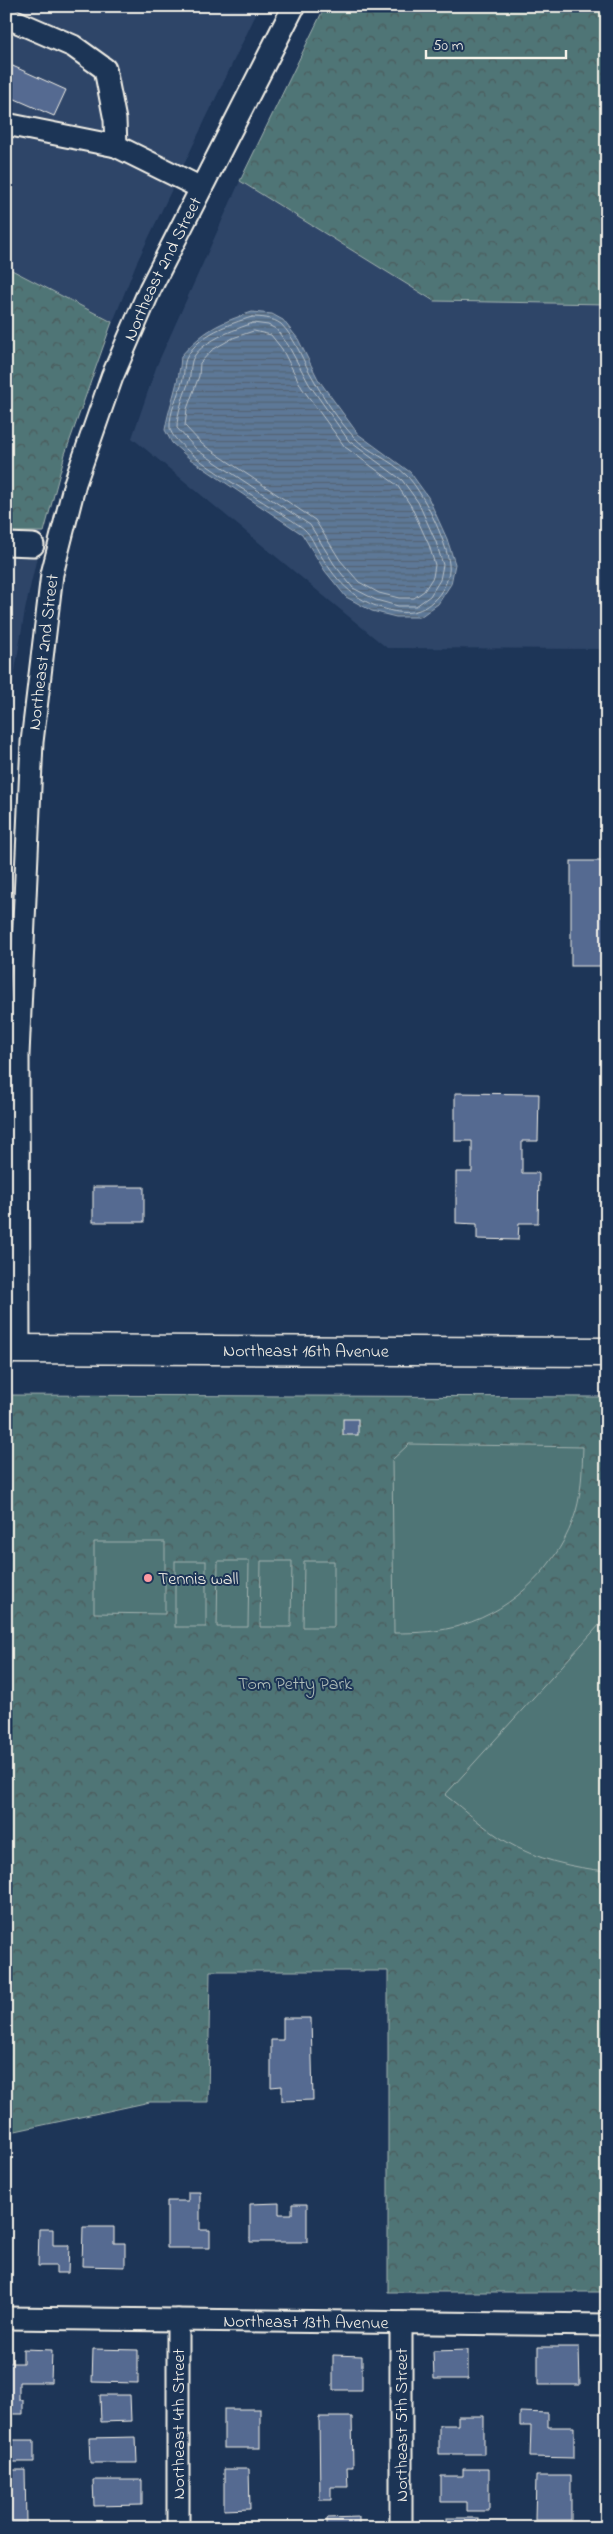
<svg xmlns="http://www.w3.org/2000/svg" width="613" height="2534" font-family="'Indie Flower',sans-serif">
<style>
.built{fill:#2e4568}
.forest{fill:url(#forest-crowns);stroke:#a2b2af}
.pitch{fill:#4f7476;stroke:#a2b2af}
.water{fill:url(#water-rules);stroke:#99a8b7}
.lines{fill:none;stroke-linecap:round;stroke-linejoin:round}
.shore{stroke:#b8c1c8;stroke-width:1}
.building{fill:#546a91;stroke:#f4f1e8}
.minor-casing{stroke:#f4f1e8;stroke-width:25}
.tertiary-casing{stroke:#f4f1e8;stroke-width:31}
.minor{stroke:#1d3557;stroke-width:21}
.tertiary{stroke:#1d3557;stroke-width:28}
.poi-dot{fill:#ff9aa2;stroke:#1d3557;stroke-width:2}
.labels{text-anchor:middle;stroke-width:4;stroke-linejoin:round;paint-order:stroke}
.street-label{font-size:18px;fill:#f4f1e8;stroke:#1d3557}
.poi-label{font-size:18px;fill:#f4f1e8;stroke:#1d3557;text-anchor:start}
.park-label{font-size:18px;fill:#b2bfba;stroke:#1d3557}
</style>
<defs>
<pattern id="forest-crowns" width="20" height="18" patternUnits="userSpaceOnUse" patternTransform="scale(1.25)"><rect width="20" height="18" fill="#4f7476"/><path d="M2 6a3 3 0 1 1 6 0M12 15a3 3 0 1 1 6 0" fill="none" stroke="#4c5c5c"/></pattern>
<pattern id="water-rules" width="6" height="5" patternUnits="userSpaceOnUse" patternTransform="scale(1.25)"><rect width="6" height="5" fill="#5d7897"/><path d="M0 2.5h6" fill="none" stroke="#546273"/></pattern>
</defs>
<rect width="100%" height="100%" fill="#1d3557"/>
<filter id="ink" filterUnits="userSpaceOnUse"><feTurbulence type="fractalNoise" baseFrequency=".02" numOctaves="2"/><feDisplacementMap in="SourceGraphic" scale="10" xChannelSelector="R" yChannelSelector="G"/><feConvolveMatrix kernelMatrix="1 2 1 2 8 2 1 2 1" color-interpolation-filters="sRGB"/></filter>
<g filter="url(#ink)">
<g class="built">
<path d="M 6,6 L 260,6 L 136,264 L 82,400 L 65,454 L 39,548 L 25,610 L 6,726 Z"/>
<path d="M 240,181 L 434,301 L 607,304 L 607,649 L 387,648 L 132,438 L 157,365 Z"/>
</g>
<g class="forest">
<path d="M 325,6 L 607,6 L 607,304 L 434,301 L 240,181 Z"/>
<path d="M 6,267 L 112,322 L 65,454 L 44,532 L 6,532 Z"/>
<path d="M 6,1395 L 607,1397 L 607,2292 L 388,2292 L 388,1971 L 210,1971 L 208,2102 L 150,2102 L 6,2133 Z"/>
</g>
<g class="pitch">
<path d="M 409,1444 L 583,1447 C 582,1468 582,1490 576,1511 C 561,1563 514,1610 462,1625 C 440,1632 417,1633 394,1633 L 392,1460 Z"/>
<path d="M 94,1542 L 165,1542 L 165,1614 L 94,1613 Z"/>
<rect x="175" y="1561" width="31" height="66"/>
<path d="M 218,1561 L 249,1561 L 248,1627 L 217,1627 Z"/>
<path d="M 261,1561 L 292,1561 L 291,1627 L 260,1627 Z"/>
<path d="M 304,1561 L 334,1561 L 334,1627 L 303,1627 Z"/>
<path d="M 607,1619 L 607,1871 C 574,1868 535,1859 507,1842 C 485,1829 465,1810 445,1795 L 601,1623 Z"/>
</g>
<path class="water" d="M 252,312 L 272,314 L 283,320 L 298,339 L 318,379 L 358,434 L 410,472 L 428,497 L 447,539 L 455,564 L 451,584 L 438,604 L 420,617 L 396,617 L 372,611 L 346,597 L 325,571 L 302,534 L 190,459 L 172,443 L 165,430 C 169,405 180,381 181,356 C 204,330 219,323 252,312 Z"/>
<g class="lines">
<g class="shore">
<path d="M 252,317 C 261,317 273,318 281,324 C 296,339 303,362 314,380 C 324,399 339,421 354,437 C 368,452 391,460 406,475 C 422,490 447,542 449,564 C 451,577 442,594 432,602 C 420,613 407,614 392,611 C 356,602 339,585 320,554 C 315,546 311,535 304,529 C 281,510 173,453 170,428 C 169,413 178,395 182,382 C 185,374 183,363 187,357 C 199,334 229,324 252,317 Z"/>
<path d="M 253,323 L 268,325 L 276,329 L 288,345 L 309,384 L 349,441 L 402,480 L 418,502 L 436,542 L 443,565 L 440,580 L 430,596 L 416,606 L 398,606 L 376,600 L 353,588 L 334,564 L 310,525 L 197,450 L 177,428 C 177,413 183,398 188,384 C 191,376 190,368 192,361 C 198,342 236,329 253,323 Z"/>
<path d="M 254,331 L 271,335 L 282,349 L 302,388 L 345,447 L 397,485 L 411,506 L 429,545 L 435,565 L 433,577 L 424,591 L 414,598 L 399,598 L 379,593 L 359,582 L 340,560 L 315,520 L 202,444 L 185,426 L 187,409 L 199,376 L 200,363 L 212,350 L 233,338 Z"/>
</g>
</g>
<g class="building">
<path d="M 6,63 L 66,90 L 54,116 L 6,95 Z"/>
<rect x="571" y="861" width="36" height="105"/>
<path d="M 455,1093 L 539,1094 L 538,1141 L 522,1141 L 522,1173 L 539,1173 L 538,1223 L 519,1223 L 518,1240 L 477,1239 L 477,1224 L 456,1223 L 456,1172 L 472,1172 L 472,1141 L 455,1141 Z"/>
<rect x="93" y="1187" width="51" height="35"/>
<rect x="343" y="1419" width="15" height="16"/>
<path d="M 283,2018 L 311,2018 L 313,2100 L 282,2101 L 282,2086 L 271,2087 L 271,2040 L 283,2040 Z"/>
<path d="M 188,2192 L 200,2192 L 200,2230 L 210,2230 L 210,2248 L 167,2248 L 167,2201 L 188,2201 Z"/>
<path d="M 279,2203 L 279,2214 L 292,2214 L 292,2204 L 307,2204 L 307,2242 L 250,2242 L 250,2204 Z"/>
<path d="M 83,2227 L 114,2227 L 114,2243 L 125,2243 L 125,2267 L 82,2266 Z"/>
<path d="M 39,2229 L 53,2229 L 53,2245 L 69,2245 L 68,2273 L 56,2273 L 56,2266 L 38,2266 Z"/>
<path d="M 538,2347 L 579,2347 L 580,2385 L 538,2385 Z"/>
<path d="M 23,2349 L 52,2350 L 51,2382 L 19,2382 L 19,2400 L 23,2400 L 23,2414 L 6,2414 L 6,2363 L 23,2363 Z"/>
<path d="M 93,2349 L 138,2350 L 138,2383 L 92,2382 Z"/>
<path d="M 468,2350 L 468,2379 L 434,2379 L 433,2351 Z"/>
<path d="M 333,2355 L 362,2356 L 362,2390 L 333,2390 Z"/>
<path d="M 100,2395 L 130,2395 L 131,2421 L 101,2422 Z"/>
<rect x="224" y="2409" width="36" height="39"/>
<path d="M 520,2412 L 548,2413 L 548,2427 L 574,2427 L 574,2458 L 530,2457 L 531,2426 L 520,2426 Z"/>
<path d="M 458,2416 L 484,2416 L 484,2454 L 439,2454 L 439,2425 L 458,2425 Z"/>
<path d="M 319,2417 L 352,2417 L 353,2467 L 347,2467 L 348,2487 L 331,2487 L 331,2500 L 320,2500 Z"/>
<path d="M 6,2431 L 11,2431 L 11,2440 L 34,2440 L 34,2462 L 6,2462 Z"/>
<path d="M 136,2437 L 137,2463 L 90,2463 L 89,2438 Z"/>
<path d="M 224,2469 L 249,2469 L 250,2509 L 224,2510 Z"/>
<path d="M 463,2469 L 489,2469 L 489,2511 L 467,2511 L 467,2502 L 441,2502 L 441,2476 L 463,2476 Z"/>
<path d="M 6,2470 L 25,2470 L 26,2523 L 6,2523 Z"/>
<path d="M 536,2476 L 571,2476 L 571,2520 L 535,2520 Z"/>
<path d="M 93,2480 L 142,2480 L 142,2505 L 94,2506 Z"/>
<path d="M 359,2517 L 359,2528 L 327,2528 L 327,2518 Z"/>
<rect x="447" y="2518" width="31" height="10"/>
</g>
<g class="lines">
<defs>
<g id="minor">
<path d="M 6,17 L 73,46 L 105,69 L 115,120 L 116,146"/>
<path d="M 6,124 L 116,146 L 201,188"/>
<path d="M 6,544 L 33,545"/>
<path id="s1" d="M 19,1349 L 18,1055 L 32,742 L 52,574 L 75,483 L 112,377 L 150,289 L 294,6"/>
<path id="s2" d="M 6,2318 L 607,2325"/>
<path d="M 178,2320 L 178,2528"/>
<path d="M 401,2528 L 401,2323"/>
</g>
<g id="tertiary">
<path id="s3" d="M 6,1349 L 607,1352"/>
</g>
</defs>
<use href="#minor" class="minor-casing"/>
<use href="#tertiary" class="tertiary-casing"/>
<use href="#minor" class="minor"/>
<use href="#tertiary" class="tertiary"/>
</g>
</g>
<circle class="poi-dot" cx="148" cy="1578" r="5"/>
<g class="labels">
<g class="street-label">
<text dy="6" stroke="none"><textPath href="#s1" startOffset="1102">Northeast 2nd Street</textPath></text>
<text dy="6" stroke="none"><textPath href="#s1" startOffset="698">Northeast 2nd Street</textPath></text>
<text dy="6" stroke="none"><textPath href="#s3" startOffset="300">Northeast 16th Avenue</textPath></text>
<text dy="6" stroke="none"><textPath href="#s2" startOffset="300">Northeast 13th Avenue</textPath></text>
<text transform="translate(178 2424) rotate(-90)" y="6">Northeast 4th Street</text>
<text transform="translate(401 2425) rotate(-90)" y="6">Northeast 5th Street</text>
</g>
<g class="poi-label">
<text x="158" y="1584">Tennis wall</text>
</g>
<g class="park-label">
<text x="295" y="1689">Tom Petty Park</text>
</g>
</g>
<rect width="613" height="2534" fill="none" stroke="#1d3557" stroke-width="25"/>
<rect x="12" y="12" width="588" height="2509" fill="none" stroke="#f4f1e8" stroke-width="2" filter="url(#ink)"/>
<path d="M426 50v8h140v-8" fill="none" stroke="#f4f1e8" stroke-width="2.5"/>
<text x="433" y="50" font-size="15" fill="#f4f1e8" stroke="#1d3557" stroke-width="4" paint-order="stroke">50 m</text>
</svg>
